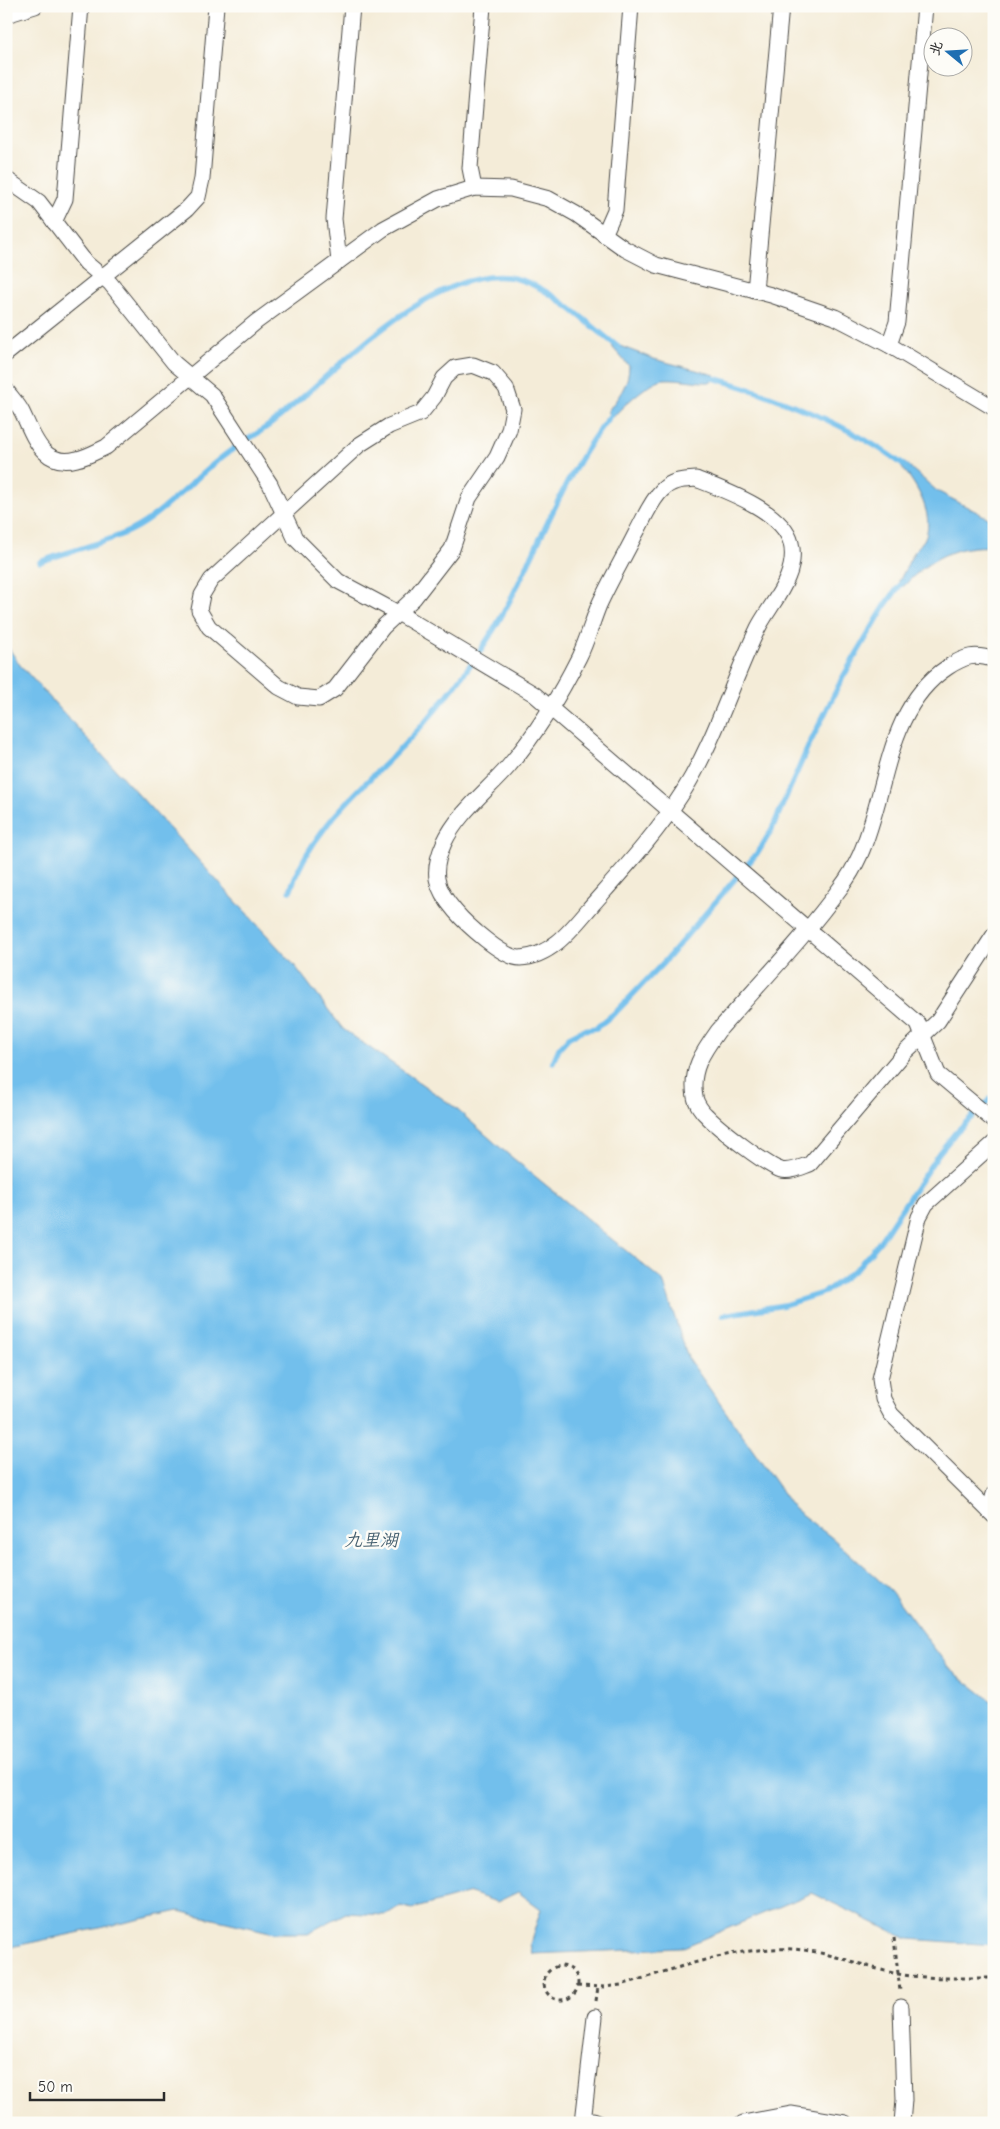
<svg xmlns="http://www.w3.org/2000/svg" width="1000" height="2129" font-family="'Comic Neue','LXGW WenKai TC',sans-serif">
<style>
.water{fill:#72bfec;stroke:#4e758c}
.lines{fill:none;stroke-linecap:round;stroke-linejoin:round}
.stream{stroke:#72bfec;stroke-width:5.5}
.street-casing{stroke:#494845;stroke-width:17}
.path{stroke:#494845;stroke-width:3;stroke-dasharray:4 4;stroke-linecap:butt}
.street{stroke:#fff;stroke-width:15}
.labels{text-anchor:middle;stroke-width:5;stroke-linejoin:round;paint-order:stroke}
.water-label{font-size:18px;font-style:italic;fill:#445f6f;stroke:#fdfcf7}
</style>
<rect width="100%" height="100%" fill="#fdfcf7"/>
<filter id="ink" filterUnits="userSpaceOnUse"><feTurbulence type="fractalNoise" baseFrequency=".02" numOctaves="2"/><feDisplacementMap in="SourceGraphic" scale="10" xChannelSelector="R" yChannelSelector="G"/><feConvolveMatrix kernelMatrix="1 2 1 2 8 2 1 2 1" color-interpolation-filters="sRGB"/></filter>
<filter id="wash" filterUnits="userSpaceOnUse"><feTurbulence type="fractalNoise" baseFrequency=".0096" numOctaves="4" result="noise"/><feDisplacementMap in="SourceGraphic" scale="20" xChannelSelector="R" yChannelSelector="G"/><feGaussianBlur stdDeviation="1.12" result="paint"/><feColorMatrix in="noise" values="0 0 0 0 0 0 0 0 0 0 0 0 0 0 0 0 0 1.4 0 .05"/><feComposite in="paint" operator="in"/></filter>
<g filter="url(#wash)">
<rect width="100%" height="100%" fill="#f4ecd8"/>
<g class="water">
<path d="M 612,343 L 654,359 L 715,375 L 715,378 L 712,382 C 696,383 680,378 664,379 C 651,380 623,406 614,416 L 610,416 L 608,411 C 618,397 629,385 629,366 L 613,348 Z"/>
<path d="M 905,463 L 937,491 L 994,521 L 994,547 C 956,544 929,559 904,586 L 899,586 L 899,580 C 905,572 907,564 912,556 C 915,550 920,545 924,540 C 936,518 917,484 902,468 L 901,464 Z"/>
<path d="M 6,644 L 20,665 L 295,966 L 343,1029 L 453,1106 L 503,1150 L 663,1281 L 688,1358 L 794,1509 L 831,1537 L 890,1590 L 950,1669 L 994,1703 L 994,1945 L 908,1939 L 812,1893 L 681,1948 L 532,1954 L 530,1944 L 541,1909 L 518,1892 L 497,1902 L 470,1893 L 412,1909 L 401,1906 L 385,1915 L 346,1913 L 308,1933 L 274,1933 L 179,1911 L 6,1948 Z"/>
</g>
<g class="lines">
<g class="stream">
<path d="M 710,377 C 775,395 854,426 907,468"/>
<path d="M 40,562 C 74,548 114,543 145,522 C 174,502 198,475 226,454 C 242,442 260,433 276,420 C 333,374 429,268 508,277 C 546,282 587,323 618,347"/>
<path d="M 290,891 C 313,820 379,776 426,721 C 452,691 477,658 497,624 C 538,554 561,475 613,412"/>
<path d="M 553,1062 L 559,1048 L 569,1037 L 583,1030 L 596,1028 L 617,1011 L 664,962 L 759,851 L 772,829 L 808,747 L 843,677 L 886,604 L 904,580"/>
<path d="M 723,1315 L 784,1305 L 825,1292 L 856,1269 L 878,1244 L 939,1153 L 956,1132 L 994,1096"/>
</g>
</g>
</g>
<g filter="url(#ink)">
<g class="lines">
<defs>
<g id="street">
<path d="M 6,15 L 35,6"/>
<path d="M 6,179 L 39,202 L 86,263 L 110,283 L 174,363 L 212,395 L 270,484 L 295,538 L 338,581 L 398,613 L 534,694 L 918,1024 L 938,1074 L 994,1121"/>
<path d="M 474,188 L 470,168 L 483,6"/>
<path d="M 54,222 L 65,199 L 81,6"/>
<path d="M 604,235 L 615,210 L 631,6"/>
<path d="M 339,261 L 334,219 L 352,6"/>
<path d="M 755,291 L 781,6"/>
<path d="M 889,345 L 897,322 L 925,6"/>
<path d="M 6,354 L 187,209 L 198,197 L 202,179 L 216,6"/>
<path d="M 473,365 L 493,373 L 506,388 L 513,409 L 509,430 L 497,457 L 469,498 L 452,549 L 414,598 L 383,627 L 335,689 L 319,699 L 298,697 L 279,687 L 209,627 L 199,610 L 202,595 L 211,580 L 359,445 L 389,426 L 421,413 L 434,397 L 444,378 L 455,368 Z"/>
<path d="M 6,390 C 11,397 18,404 22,412 C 34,437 43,468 77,459 C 87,457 97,451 106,447 L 256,322 L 383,229 L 438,199 L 474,188 L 511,189 L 549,199 L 576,214 L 625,249 L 656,265 L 771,295 L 835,317 L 889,345 L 994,408"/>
<path d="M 696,479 C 724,490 783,511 791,543 C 799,575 771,603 758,628 C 732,682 715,741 683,792 C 657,833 624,869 593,904 C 574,926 552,957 520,958 C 503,958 466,924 455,911 C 435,888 431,872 444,843 C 457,814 487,791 508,767 C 535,735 560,695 579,657 C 587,641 592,622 599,605 C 610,581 624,557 636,533 C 644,519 650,502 662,490 C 672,480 682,480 696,479 Z"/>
<path d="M 994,660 C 975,653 965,656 948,667 C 885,708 888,793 860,855 C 855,866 848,878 841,887 C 804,938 759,984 718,1031 C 703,1052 690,1070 695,1097 C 696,1103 702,1112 707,1116 C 718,1128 767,1166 781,1170 C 791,1172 801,1167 810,1164 L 905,1052 L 938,1021 L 994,935"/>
<path d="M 994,1494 L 989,1511 L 994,1516"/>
<path d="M 989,1511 L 891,1414 L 883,1399 L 880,1379 L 919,1217 L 926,1204 L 994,1143"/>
<path d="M 901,2007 L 904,2100 L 902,2123"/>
<path d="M 583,2122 L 595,2017"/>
<path d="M 580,2123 L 593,2120 L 601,2123"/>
<path d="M 743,2123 L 791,2114 L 845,2123"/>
</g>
</defs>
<use href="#street" class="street-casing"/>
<g class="path">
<path d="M 894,1938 L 900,1991"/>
<circle cx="561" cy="1983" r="17"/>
<path d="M 577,1986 L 606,1987 L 621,1985 C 675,1969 735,1946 792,1949 C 830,1951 865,1968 903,1975 C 933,1979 964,1978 994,1978"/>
<path d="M 596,2001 L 598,1987"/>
</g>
<use href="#street" class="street"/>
</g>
</g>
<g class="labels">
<g class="water-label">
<text x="371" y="1546">九里湖</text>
</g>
</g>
<rect width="1000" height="2129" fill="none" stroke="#fdfcf7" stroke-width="25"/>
<g transform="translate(948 52) rotate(288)"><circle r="24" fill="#fdfcf7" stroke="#a9a8a5"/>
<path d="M0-4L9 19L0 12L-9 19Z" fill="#1f6fb2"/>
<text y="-8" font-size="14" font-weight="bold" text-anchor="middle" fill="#2b2b2b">北</text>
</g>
<path d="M30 2092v8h134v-8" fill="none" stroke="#2b2b2b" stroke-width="2.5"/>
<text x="38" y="2092" font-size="15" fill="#2b2b2b" stroke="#fdfcf7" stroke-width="4" paint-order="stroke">50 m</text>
</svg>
